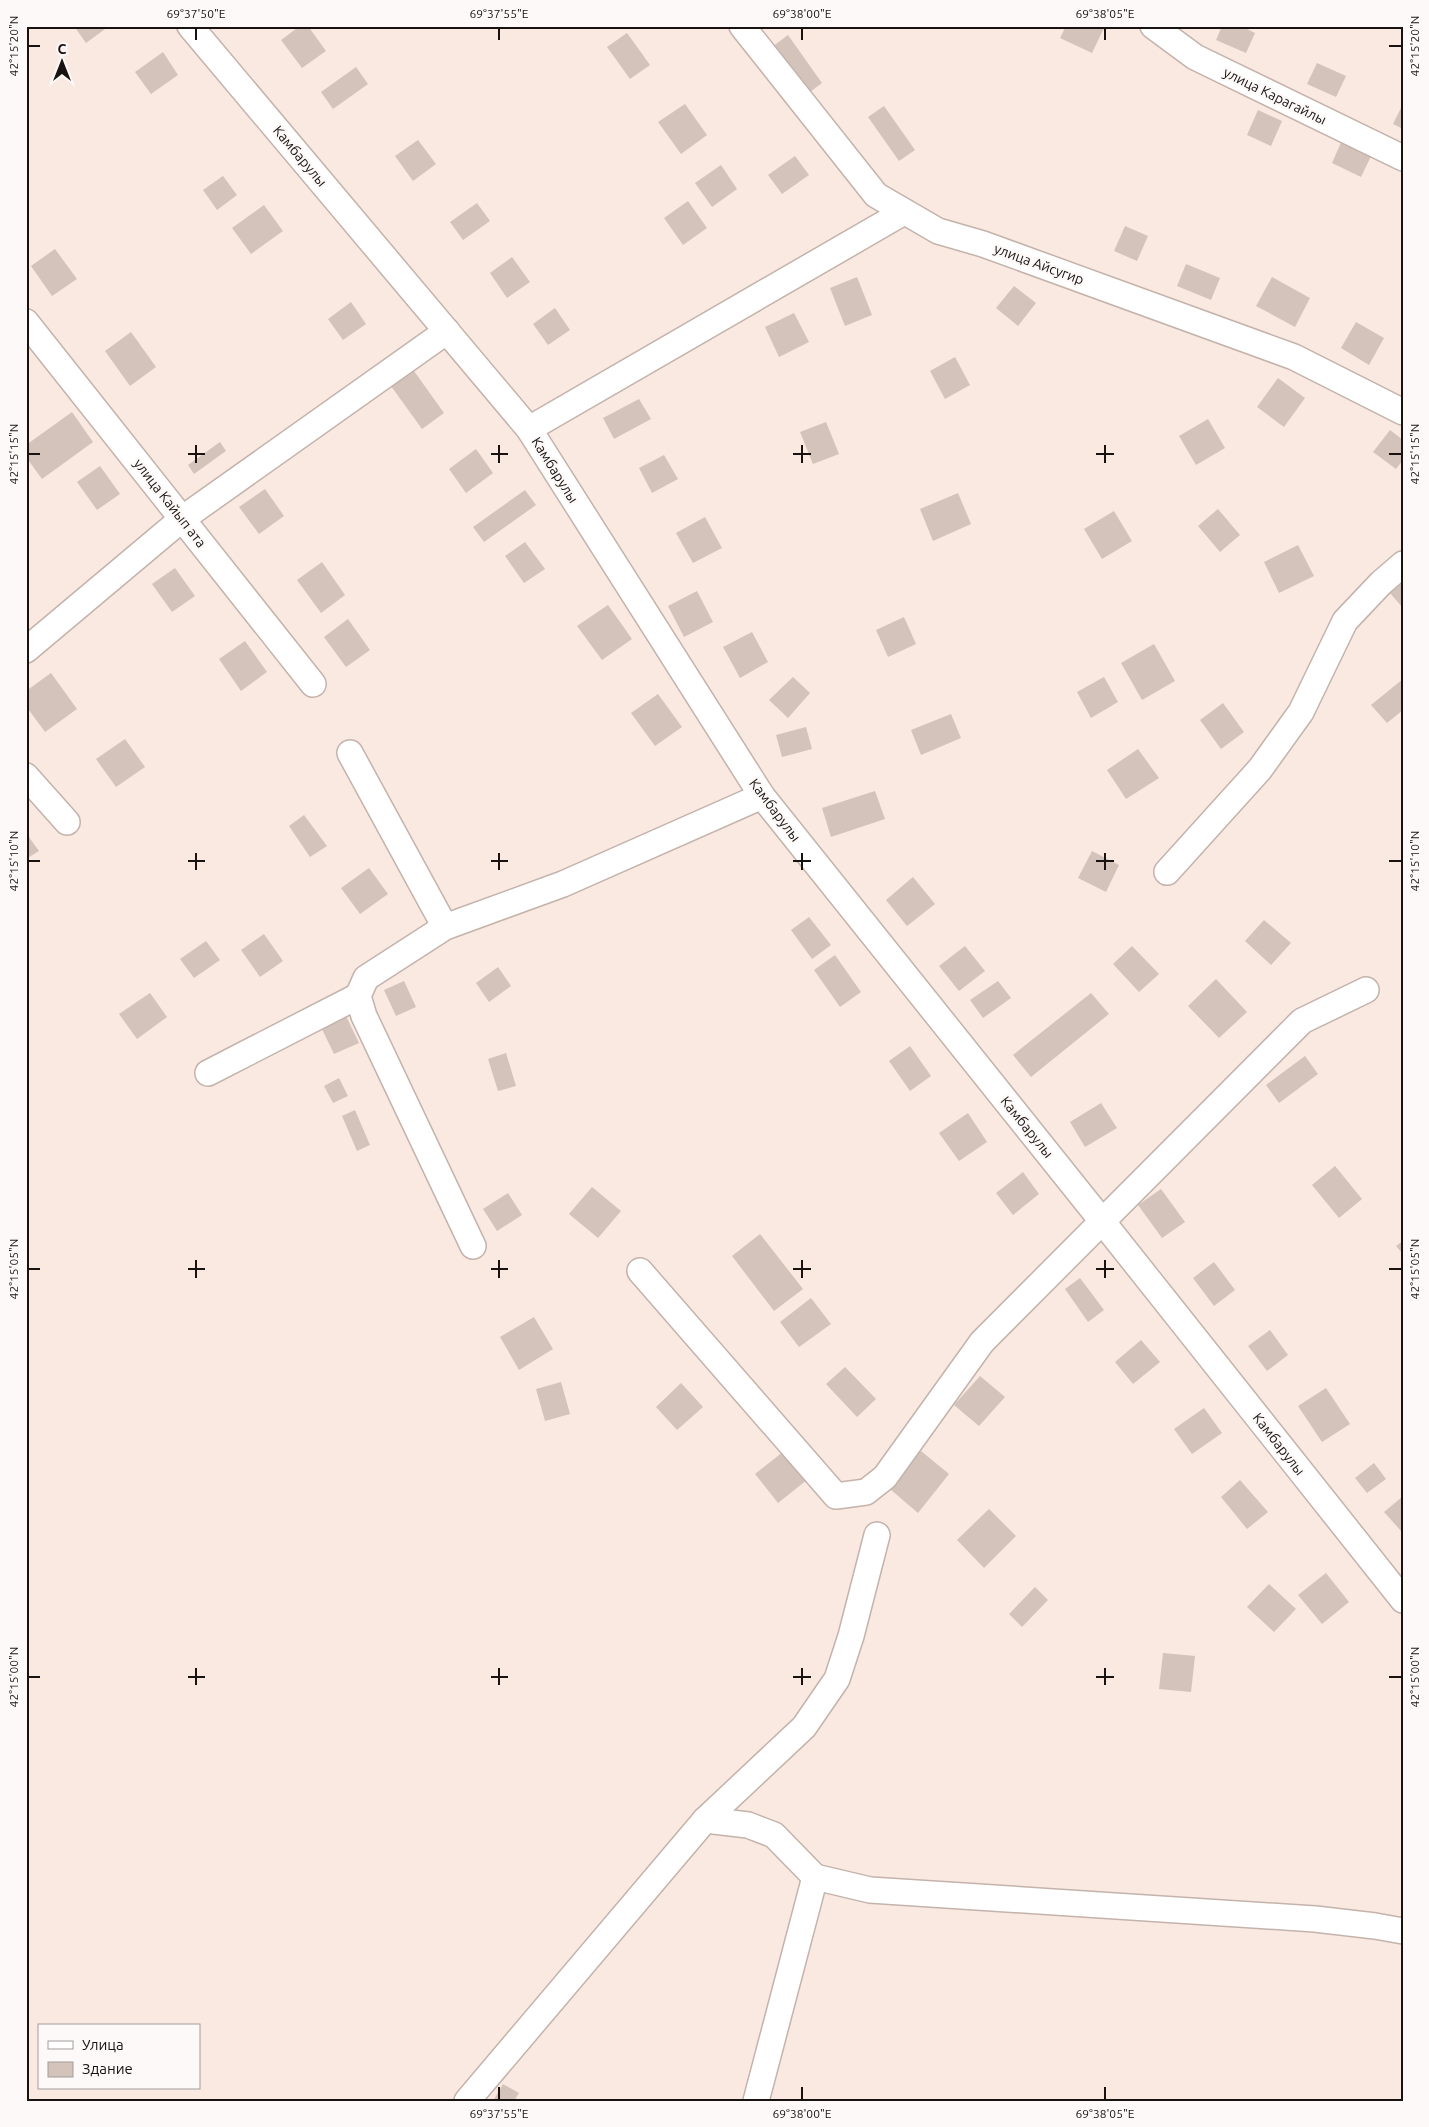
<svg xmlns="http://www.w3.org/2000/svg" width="1429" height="2127" font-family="Ubuntu,sans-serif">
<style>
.building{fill:#d3c3bb}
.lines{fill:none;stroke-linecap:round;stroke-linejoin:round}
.minor-casing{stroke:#c3b3ab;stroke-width:28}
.minor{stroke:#fff;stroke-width:25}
.ticks{fill:none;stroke:#181310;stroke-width:2}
.labels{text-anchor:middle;stroke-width:4.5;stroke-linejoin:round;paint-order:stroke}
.street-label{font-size:14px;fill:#181310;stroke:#fdf9f8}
.neatline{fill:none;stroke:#181310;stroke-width:2}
.ticks-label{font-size:12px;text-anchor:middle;fill:#181310}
</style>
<rect width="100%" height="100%" fill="#fae9e1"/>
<g class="building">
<path d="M 74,26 L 109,26 L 86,43 Z"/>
<path d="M 300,26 L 308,26 L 326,51 L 302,68 L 281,40 Z"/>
<path d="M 1066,26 L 1105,26 L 1092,53 L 1060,38 Z"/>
<path d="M 1222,26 L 1241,26 L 1255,33 L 1246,53 L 1216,40 Z"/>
<path d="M 627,33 L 650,65 L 630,79 L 607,47 Z"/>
<path d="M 788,35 L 822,83 L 806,95 L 772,47 Z"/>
<path d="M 163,52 L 178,75 L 151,94 L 135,72 Z"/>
<path d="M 1317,63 L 1346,76 L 1336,97 L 1307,84 Z"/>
<path d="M 356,67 L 368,84 L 333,109 L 321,92 Z"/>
<path d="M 685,104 L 707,135 L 681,154 L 658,122 Z"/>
<path d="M 1403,104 L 1403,129 L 1393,124 Z"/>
<path d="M 884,106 L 915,150 L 899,161 L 868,117 Z"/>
<path d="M 1258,110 L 1282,121 L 1271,146 L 1247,135 Z"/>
<path d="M 1343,138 L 1373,152 L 1361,177 L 1332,163 Z"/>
<path d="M 418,140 L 436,164 L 413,181 L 395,156 Z"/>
<path d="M 795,156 L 809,175 L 782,194 L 768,175 Z"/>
<path d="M 721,165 L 737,189 L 712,207 L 695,183 Z"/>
<path d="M 223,176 L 237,195 L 217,210 L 203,190 Z"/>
<path d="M 688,201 L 707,228 L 683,245 L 664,218 Z"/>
<path d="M 477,203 L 490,221 L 463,240 L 450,222 Z"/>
<path d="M 264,205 L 283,231 L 251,254 L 232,228 Z"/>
<path d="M 1125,226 L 1148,236 L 1137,261 L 1114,251 Z"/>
<path d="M 55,249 L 77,279 L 52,296 L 31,266 Z"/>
<path d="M 512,257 L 530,282 L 507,298 L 490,273 Z"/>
<path d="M 1186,264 L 1220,278 L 1211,300 L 1177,286 Z"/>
<path d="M 857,277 L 872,315 L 845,326 L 830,288 Z"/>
<path d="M 1272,277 L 1310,298 L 1295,327 L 1256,306 Z"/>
<path d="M 1014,286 L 1036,303 L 1018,326 L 996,308 Z"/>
<path d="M 351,302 L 366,324 L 343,340 L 328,319 Z"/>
<path d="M 555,308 L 570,330 L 548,345 L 533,324 Z"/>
<path d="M 794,313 L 809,342 L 779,357 L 765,327 Z"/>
<path d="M 1356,322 L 1384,338 L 1369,365 L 1341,348 Z"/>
<path d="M 131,332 L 156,367 L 130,386 L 105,351 Z"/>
<path d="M 955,357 L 970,385 L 945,399 L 930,371 Z"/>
<path d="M 414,371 L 444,413 L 422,429 L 391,386 Z"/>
<path d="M 1278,378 L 1305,398 L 1284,427 L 1257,407 Z"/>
<path d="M 639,399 L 651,419 L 614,439 L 603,418 Z"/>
<path d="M 72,412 L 93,442 L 42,479 L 26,457 L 26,445 Z"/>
<path d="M 1208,419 L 1225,448 L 1196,465 L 1179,436 Z"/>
<path d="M 826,422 L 839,454 L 813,464 L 800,432 Z"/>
<path d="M 1390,430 L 1403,440 L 1403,460 L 1396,469 L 1373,452 Z"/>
<path d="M 220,442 L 226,451 L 194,474 L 188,465 Z"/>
<path d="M 476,449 L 493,473 L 466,493 L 449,469 Z"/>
<path d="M 664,455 L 678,479 L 652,493 L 639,468 Z"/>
<path d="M 100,466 L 120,494 L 97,510 L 77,482 Z"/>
<path d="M 265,489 L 284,516 L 259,534 L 239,507 Z"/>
<path d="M 525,490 L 536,505 L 484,542 L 473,527 Z"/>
<path d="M 958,493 L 971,524 L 933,541 L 920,509 Z"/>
<path d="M 1218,509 L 1240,535 L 1220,552 L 1198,526 Z"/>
<path d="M 1114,511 L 1132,541 L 1102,559 L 1084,529 Z"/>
<path d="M 705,517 L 722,548 L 693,563 L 676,533 Z"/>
<path d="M 525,542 L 545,569 L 524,583 L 505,556 Z"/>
<path d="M 1298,545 L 1314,576 L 1279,593 L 1264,562 Z"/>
<path d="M 322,562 L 345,595 L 321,613 L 297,580 Z"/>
<path d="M 175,568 L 195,596 L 172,612 L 152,584 Z"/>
<path d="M 1403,579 L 1403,608 L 1389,592 Z"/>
<path d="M 697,591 L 713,622 L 684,637 L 668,606 Z"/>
<path d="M 608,605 L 632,639 L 602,660 L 577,626 Z"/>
<path d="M 904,617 L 916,644 L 888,657 L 876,630 Z"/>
<path d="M 348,619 L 370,650 L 346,667 L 324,637 Z"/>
<path d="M 752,632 L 768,662 L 740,678 L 723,647 Z"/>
<path d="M 245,641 L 267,672 L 241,691 L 219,659 Z"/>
<path d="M 1154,644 L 1175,681 L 1142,700 L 1121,663 Z"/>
<path d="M 51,673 L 77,709 L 45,732 L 26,706 L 26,691 Z"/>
<path d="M 793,677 L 810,693 L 788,718 L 769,700 Z"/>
<path d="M 1104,677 L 1118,702 L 1091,718 L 1077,692 Z"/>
<path d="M 1403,679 L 1403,710 L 1387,723 L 1371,705 Z"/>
<path d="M 658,694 L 682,727 L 655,746 L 631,713 Z"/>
<path d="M 1223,703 L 1244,732 L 1221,749 L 1200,720 Z"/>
<path d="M 951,714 L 961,738 L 921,755 L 911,730 Z"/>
<path d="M 806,727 L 812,749 L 782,757 L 776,735 Z"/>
<path d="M 125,739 L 145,767 L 116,787 L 96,759 Z"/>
<path d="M 1138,749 L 1159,778 L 1126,799 L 1107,770 Z"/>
<path d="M 875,791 L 885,819 L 831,837 L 822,808 Z"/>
<path d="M 304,815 L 327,846 L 310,857 L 289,826 Z"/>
<path d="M 26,833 L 39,851 L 26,859 Z"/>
<path d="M 1092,851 L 1119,865 L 1106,892 L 1078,878 Z"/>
<path d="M 369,868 L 388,894 L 360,914 L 341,888 Z"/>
<path d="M 913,877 L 935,904 L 907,926 L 886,900 Z"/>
<path d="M 809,917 L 831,945 L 812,959 L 791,930 Z"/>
<path d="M 1264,920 L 1291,943 L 1271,965 L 1245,941 Z"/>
<path d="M 264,934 L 283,961 L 260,977 L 241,950 Z"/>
<path d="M 206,941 L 220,960 L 194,978 L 180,959 Z"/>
<path d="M 965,946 L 985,971 L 959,991 L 939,966 Z"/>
<path d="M 1132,946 L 1159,974 L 1139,992 L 1113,964 Z"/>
<path d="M 835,955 L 861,992 L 840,1007 L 814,970 Z"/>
<path d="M 498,967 L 511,986 L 489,1002 L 476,983 Z"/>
<path d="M 1216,979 L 1247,1012 L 1219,1038 L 1188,1006 Z"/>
<path d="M 404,981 L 416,1007 L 396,1016 L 384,990 Z"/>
<path d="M 998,981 L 1011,998 L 983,1018 L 970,1000 Z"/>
<path d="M 150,993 L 167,1017 L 137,1039 L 119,1014 Z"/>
<path d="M 1091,993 L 1109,1014 L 1031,1077 L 1013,1055 Z"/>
<path d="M 345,1014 L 359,1043 L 334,1054 L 320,1025 Z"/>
<path d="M 910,1046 L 931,1076 L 910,1091 L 889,1061 Z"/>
<path d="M 506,1053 L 516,1086 L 498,1091 L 488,1059 Z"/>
<path d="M 1305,1056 L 1318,1074 L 1279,1103 L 1266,1085 Z"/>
<path d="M 339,1078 L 348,1096 L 333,1103 L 324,1086 Z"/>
<path d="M 1101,1103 L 1117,1128 L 1085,1147 L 1070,1122 Z"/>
<path d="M 355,1110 L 370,1145 L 357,1151 L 342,1116 Z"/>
<path d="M 968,1113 L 987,1142 L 959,1161 L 939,1133 Z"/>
<path d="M 1335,1166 L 1362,1199 L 1339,1218 L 1312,1185 Z"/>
<path d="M 1023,1172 L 1039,1194 L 1013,1215 L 996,1193 Z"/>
<path d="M 592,1187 L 621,1211 L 598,1238 L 569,1214 Z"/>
<path d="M 1161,1189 L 1185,1222 L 1162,1238 L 1138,1205 Z"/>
<path d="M 508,1193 L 522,1215 L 497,1231 L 483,1209 Z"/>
<path d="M 760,1234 L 803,1289 L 774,1311 L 732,1256 Z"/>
<path d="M 1403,1241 L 1403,1254 L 1396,1246 Z"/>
<path d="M 1214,1262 L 1235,1290 L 1214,1306 L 1193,1278 Z"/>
<path d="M 1080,1278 L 1104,1310 L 1088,1322 L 1065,1289 Z"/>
<path d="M 811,1298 L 831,1324 L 799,1347 L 780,1322 Z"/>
<path d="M 534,1317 L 553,1349 L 519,1370 L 500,1337 Z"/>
<path d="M 1270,1330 L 1288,1355 L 1267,1371 L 1248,1346 Z"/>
<path d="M 1141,1340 L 1160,1362 L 1133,1384 L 1115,1362 Z"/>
<path d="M 845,1367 L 876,1399 L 857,1417 L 826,1384 Z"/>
<path d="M 980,1376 L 1005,1397 L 979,1426 L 954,1405 Z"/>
<path d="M 561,1382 L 570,1414 L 545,1421 L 536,1389 Z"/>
<path d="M 681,1383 L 703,1407 L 677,1430 L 656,1407 Z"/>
<path d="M 1326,1388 L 1350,1424 L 1322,1442 L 1298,1406 Z"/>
<path d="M 1204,1408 L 1222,1433 L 1192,1454 L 1174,1429 Z"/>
<path d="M 789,1447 L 812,1476 L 778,1503 L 755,1474 Z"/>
<path d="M 921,1451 L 949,1474 L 918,1513 L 890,1489 Z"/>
<path d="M 1374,1463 L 1386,1479 L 1367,1493 L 1355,1478 Z"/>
<path d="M 1240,1480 L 1268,1512 L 1247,1529 L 1221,1497 Z"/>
<path d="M 1402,1497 L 1403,1529 L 1401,1531 L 1384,1512 Z"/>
<path d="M 989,1509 L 1016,1536 L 984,1568 L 957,1540 Z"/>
<path d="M 1326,1573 L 1349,1602 L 1322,1624 L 1298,1595 Z"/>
<path d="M 1269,1584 L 1296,1609 L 1274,1632 L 1247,1607 Z"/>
<path d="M 1035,1587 L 1048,1600 L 1022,1627 L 1009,1614 Z"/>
<path d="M 1163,1653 L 1195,1656 L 1191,1692 L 1159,1689 Z"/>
<path d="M 503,2084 L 519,2093 L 514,2101 L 493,2101 Z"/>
</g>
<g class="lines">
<defs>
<g id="minor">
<path d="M 190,26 L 529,429 L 762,796 L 1102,1221 L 1403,1600"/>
<path d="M 742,26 L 876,195 L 938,231 L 983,244 L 1294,357 L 1403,412"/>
<path d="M 1153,26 L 1195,57 L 1403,158"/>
<path d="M 26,322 L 313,684"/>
<path d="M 529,429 L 904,212"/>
<path d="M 26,650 L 182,519 L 447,331"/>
<path d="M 350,753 L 445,927"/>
<path d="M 26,776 L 67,822"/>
<path d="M 1167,872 L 1260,769 L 1301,712 L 1345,621 L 1381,583 L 1403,564"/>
<path d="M 208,1073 L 358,996"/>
<path d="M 473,1246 L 364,1016 L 358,996 L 366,978 L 445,927 L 563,884 L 762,796"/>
<path d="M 640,1271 L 836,1496 L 866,1492 L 885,1477 L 982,1342 L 1302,1021 L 1366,990"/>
<path d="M 705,1820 L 748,1825 L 774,1835 L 815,1877 L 870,1890 L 1315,1919 L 1375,1926 L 1403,1931"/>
<path d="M 467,2101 L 705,1820 L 804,1727 L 837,1679 L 851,1636 L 877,1535"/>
<path d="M 756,2101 L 815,1877"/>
</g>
</defs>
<use href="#minor" class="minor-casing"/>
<use href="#minor" class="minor"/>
</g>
<path class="ticks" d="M 196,28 L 196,40M 499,28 L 499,40M 802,28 L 802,40M 1105,28 L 1105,40M 28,46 L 40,46M 1389,46 L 1402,46M 196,445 L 196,463M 499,445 L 499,463M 802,445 L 802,463M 1105,445 L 1105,463M 28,454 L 40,454M 188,454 L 205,454M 491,454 L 508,454M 793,454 L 811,454M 1096,454 L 1114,454M 1389,454 L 1402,454M 196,853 L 196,870M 499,853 L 499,870M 802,853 L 802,870M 1105,853 L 1105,870M 28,861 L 40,861M 188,861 L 205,861M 491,861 L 508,861M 793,861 L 811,861M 1096,861 L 1114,861M 1389,861 L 1402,861M 196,1260 L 196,1278M 499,1260 L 499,1278M 802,1260 L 802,1278M 1105,1260 L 1105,1278M 28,1269 L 40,1269M 188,1269 L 205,1269M 491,1269 L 508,1269M 793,1269 L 811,1269M 1096,1269 L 1114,1269M 1389,1269 L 1402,1269M 196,1668 L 196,1685M 499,1668 L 499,1685M 802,1668 L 802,1685M 1105,1668 L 1105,1685M 28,1677 L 40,1677M 188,1677 L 205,1677M 491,1677 L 508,1677M 793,1677 L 811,1677M 1096,1677 L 1114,1677M 1389,1677 L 1402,1677M 499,2087 L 499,2100M 802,2087 L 802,2100M 1105,2087 L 1105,2100"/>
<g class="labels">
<g class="street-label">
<text transform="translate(1275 96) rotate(26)" y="5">улица Карагайлы</text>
<text transform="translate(300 156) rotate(50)" y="5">Камбарулы</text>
<text transform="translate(1039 264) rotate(20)" y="5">улица Айсугир</text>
<text transform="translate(555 470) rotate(58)" y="5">Камбарулы</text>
<text transform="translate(170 503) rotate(52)" y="5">улица Кайып ата</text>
<text transform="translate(775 810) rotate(53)" y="5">Камбарулы</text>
<text transform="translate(1027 1127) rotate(51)" y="5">Камбарулы</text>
<text transform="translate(1279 1444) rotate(52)" y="5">Камбарулы</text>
</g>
</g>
<rect width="1429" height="2127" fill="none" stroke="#fdf9f8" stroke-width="55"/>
<rect x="38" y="2024" width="162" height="65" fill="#fdf9f8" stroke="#a19d9b"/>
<rect x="48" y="2041" width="25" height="8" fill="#ffffff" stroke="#a19d9b"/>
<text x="82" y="2050" font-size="15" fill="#181310">Улица</text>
<rect x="48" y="2062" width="25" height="15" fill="#d3c3bb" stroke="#a19d9b"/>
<text x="82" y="2074" font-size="15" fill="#181310">Здание</text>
<g transform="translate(62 62)" stroke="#fdf9f8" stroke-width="4" paint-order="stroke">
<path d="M0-4L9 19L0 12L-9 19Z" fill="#181310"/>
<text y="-8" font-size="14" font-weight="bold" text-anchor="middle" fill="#181310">С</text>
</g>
<rect x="28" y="28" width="1374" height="2072" class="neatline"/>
<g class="ticks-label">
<text x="196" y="18">69°37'50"E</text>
<text x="499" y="18">69°37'55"E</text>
<text x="802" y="18">69°38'00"E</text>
<text x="1105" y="18">69°38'05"E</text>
<text transform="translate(14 46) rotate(-90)" y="4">42°15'20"N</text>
<text transform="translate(1415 46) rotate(-90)" y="4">42°15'20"N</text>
<text transform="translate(14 454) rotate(-90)" y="4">42°15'15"N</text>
<text transform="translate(1415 454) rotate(-90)" y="4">42°15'15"N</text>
<text transform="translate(14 861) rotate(-90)" y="4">42°15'10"N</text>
<text transform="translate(1415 861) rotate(-90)" y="4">42°15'10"N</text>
<text transform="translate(14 1269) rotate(-90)" y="4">42°15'05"N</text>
<text transform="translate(1415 1269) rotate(-90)" y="4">42°15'05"N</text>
<text transform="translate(14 1677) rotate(-90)" y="4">42°15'00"N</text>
<text transform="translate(1415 1677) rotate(-90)" y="4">42°15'00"N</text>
<text x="499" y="2118">69°37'55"E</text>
<text x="802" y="2118">69°38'00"E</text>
<text x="1105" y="2118">69°38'05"E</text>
</g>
</svg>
